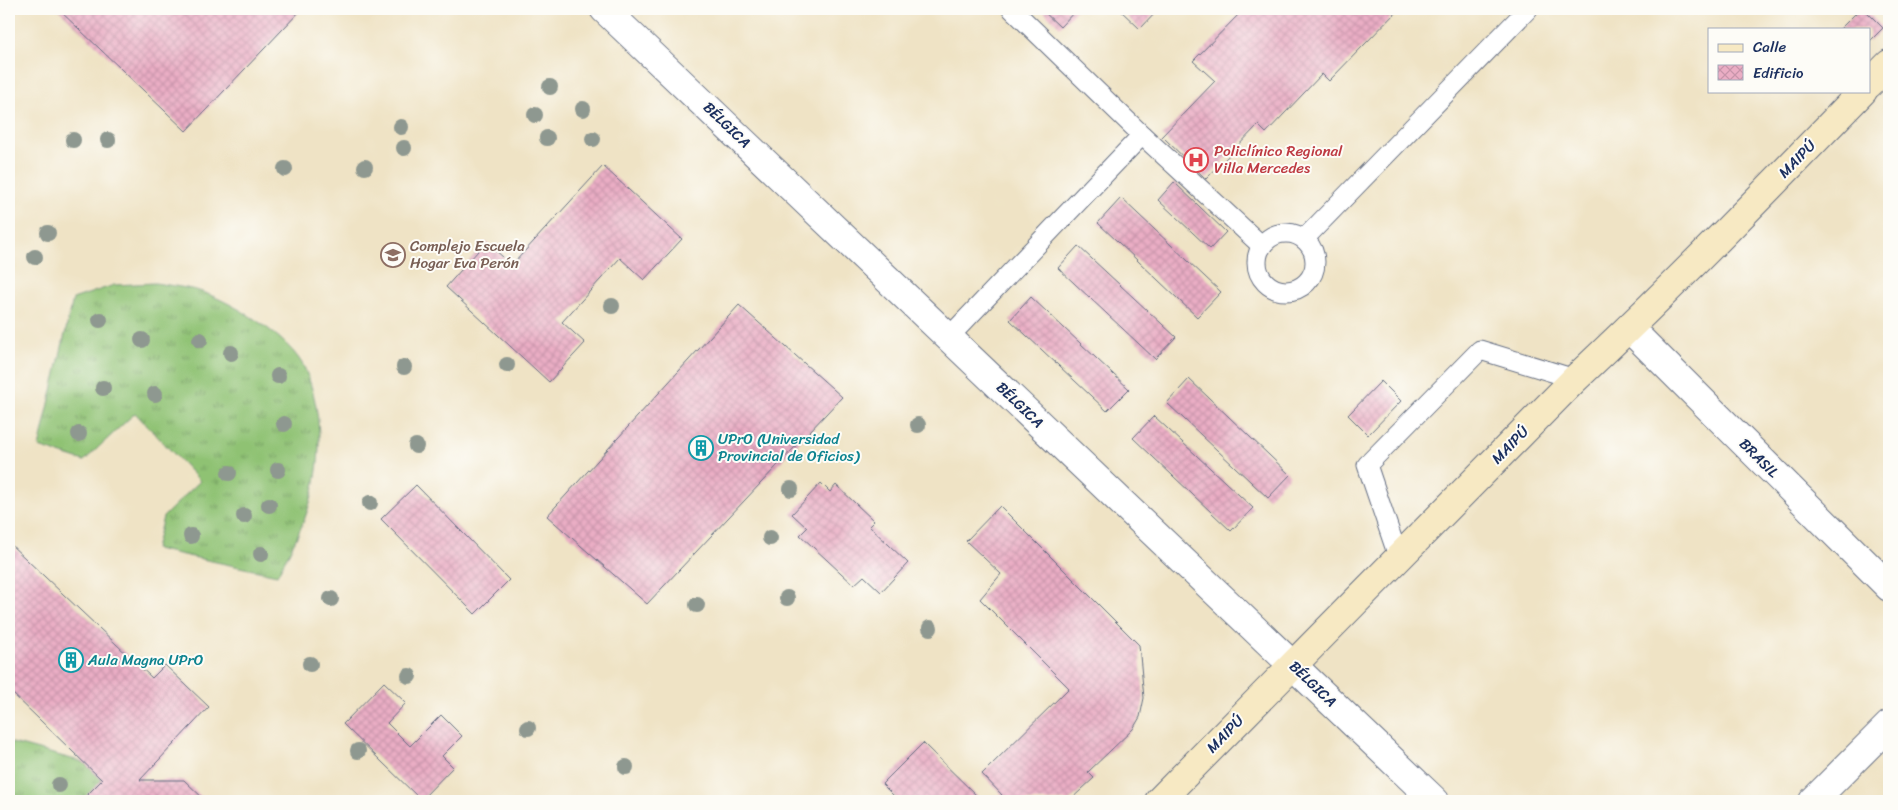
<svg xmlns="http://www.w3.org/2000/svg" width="1898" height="810" font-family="Sriracha,sans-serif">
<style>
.grass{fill:url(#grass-tufts);stroke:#557868}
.building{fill:url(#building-cross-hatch)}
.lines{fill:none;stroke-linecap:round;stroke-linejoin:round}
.lane-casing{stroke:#656e82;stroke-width:21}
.street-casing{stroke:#656e82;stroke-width:30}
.secondary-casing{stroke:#656e82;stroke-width:30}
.lane{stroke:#fff;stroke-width:19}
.street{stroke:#fff;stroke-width:28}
.secondary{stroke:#f7e9c3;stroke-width:28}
.tree{fill:#8e9890}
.labels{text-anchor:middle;stroke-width:4;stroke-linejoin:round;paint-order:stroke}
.street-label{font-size:15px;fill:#1b2f5e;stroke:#fdfcf7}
.health-label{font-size:15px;fill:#be3a42;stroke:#fdfcf7;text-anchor:start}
.education-label{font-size:15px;fill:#785e54;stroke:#fdfcf7;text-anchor:start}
.culture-label{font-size:15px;fill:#0d838f;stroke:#fdfcf7;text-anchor:start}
</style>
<defs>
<pattern id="grass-tufts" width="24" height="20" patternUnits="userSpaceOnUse" patternTransform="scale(1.25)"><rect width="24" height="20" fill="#8fc273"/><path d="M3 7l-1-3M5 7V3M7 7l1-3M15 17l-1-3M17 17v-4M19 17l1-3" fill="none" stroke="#749e62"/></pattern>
<pattern id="building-cross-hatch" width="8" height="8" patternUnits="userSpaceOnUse" patternTransform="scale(1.25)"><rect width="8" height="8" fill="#eaadc4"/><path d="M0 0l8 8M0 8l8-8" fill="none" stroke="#c895ab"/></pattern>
</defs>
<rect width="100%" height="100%" fill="#fdfcf7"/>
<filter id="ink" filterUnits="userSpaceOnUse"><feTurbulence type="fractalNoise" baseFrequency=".02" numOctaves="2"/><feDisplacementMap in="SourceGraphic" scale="10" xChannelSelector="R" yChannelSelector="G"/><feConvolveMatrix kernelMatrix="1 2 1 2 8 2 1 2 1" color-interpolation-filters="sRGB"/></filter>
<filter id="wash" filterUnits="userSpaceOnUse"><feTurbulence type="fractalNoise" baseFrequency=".0096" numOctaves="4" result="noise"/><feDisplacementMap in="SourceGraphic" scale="20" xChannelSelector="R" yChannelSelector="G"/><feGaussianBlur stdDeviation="1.12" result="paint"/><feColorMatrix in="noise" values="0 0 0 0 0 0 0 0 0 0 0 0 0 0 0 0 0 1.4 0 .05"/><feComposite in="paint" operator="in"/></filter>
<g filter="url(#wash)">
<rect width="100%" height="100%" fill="#efe3c5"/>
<g class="grass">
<path d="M 155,283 C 168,285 183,287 196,290 C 228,299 291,337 305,369 C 322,409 323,457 311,499 C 304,526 290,551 277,575 L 155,549 L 163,517 L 200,481 L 135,413 L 84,461 L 39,447 L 73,299 L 114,285 Z"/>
<path d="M 9,742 L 83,762 L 102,780 L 81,801 L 9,801 Z"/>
</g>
<g id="blocks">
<g class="building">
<path d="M 58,9 L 302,9 L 186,131 Z"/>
<path d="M 1041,9 L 1077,9 L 1060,27 Z"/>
<path d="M 1119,9 L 1159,9 L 1140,29 Z"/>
<path d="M 1244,9 L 1399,9 L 1329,81 L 1322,74 L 1266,133 L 1258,125 L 1206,179 L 1162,136 L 1215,81 L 1193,61 Z"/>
<path d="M 1860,9 L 1864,9 L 1883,28 L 1869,42 L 1869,29 L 1840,29 Z"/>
<path d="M 603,166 L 682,239 L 644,280 L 620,258 L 562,322 L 585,343 L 549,382 L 446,287 L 486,242 L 512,265 Z"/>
<path d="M 1174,182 L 1226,232 L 1210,249 L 1158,200 Z"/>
<path d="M 1121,198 L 1221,292 L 1197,317 L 1098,223 Z"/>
<path d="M 1078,246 L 1176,337 L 1155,359 L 1058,268 Z"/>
<path d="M 1031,297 L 1129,389 L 1107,411 L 1010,320 Z"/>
<path d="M 739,305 L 842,397 L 647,604 L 547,516 Z"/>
<path d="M 1189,379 L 1290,475 L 1268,498 L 1167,403 Z"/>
<path d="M 1381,381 L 1401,401 L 1368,435 L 1348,415 Z"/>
<path d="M 1154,416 L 1253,508 L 1231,531 L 1133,438 Z"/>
<path d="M 821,483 L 830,492 L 836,485 L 874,521 L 869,526 L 908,563 L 881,592 L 864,576 L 854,585 L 800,535 L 807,528 L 792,514 Z"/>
<path d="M 416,485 L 509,580 L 475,614 L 381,519 Z"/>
<path d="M 1000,506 L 1139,645 L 1144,698 L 1140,717 L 1133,729 L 1088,772 L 1094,778 L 1069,801 L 995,801 L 1002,795 L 982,774 L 1069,688 L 980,599 L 1001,574 L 966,541 Z"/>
<path d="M 9,543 L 152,678 L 165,665 L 209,707 L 140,780 L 184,780 L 206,801 L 81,801 L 102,780 L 9,690 Z"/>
<path d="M 384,682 L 406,703 L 387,723 L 410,746 L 441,715 L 462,736 L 442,756 L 453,767 L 421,800 L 343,724 Z"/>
<path d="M 923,743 L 982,801 L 899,801 L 882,784 Z"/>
</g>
</g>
</g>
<g filter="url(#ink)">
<use href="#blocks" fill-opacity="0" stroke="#656e82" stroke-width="1"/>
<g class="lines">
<defs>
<g id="lane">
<path d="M 1012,9 L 1142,135 L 1262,246"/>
<circle cx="1286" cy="262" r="29"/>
<path d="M 1304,239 L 1528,9"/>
<path d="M 949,337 L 1142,135"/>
<path d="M 1399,559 L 1367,465 L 1480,350 L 1575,379"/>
</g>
<g id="street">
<path d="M 604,9 L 1435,801"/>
<path d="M 1629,328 L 1889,587"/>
<path d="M 1813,801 L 1889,725"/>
</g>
<g id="secondary">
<path d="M 1869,84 L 1889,64"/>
<path d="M 1159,801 L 1575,379 C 1674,286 1768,189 1863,91"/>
</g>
</defs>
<use href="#lane" class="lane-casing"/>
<use href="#street" class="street-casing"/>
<use href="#secondary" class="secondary-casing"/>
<use href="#lane" class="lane"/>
<use href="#street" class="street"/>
<use href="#secondary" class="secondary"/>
</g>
<g class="tree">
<circle cx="550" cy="87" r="8"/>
<circle cx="583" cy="109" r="8"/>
<circle cx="535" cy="115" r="8"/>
<circle cx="401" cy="127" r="8"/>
<circle cx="547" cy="138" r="8"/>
<circle cx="593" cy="139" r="8"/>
<circle cx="73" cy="140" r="8"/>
<circle cx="108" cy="140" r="8"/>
<circle cx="404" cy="148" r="8"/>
<circle cx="365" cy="167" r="8"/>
<circle cx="285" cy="169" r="8"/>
<circle cx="48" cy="233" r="8"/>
<circle cx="35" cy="257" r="8"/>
<circle cx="612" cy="306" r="8"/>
<circle cx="100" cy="320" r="8"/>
<circle cx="142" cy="340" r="8"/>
<circle cx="200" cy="340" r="8"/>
<circle cx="231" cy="353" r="8"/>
<circle cx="507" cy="365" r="8"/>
<circle cx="404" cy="367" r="8"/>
<circle cx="278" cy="376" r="8"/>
<circle cx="103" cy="388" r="8"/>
<circle cx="155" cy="394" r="8"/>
<circle cx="284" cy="424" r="8"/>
<circle cx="918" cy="425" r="8"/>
<circle cx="79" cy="434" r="8"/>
<circle cx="416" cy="446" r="8"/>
<circle cx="278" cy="470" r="8"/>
<circle cx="229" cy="473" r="8"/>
<circle cx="791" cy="489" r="8"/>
<circle cx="370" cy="503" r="8"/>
<circle cx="269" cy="505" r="8"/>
<circle cx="244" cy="516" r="8"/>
<circle cx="191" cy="536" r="8"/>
<circle cx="770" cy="538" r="8"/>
<circle cx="261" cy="554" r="8"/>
<circle cx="787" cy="598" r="8"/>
<circle cx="331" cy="599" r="8"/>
<circle cx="697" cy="605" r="8"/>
<circle cx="930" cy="628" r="8"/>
<circle cx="310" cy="664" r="8"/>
<circle cx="409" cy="676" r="8"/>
<circle cx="528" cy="728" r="8"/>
<circle cx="358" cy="751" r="8"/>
<circle cx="626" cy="767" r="8"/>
<circle cx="59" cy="785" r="8"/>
</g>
</g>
<defs>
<symbol id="hospital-ring" viewBox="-11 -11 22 22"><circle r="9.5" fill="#fdfcf7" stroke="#e0444e" stroke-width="1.5"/><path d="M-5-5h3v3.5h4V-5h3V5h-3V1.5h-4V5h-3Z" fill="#e0444e"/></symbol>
<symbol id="school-ring" viewBox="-11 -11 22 22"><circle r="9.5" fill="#fdfcf7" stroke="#8d6e63" stroke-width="1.5"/><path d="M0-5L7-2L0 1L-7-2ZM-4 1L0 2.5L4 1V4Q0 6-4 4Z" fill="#8d6e63"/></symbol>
<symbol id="building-ring" viewBox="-11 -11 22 22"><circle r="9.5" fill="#fdfcf7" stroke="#0f9aa8" stroke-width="1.5"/><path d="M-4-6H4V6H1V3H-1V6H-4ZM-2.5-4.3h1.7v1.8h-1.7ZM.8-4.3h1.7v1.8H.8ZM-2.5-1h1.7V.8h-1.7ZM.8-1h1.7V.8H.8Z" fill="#0f9aa8"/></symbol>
</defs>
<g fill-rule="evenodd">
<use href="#hospital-ring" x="1182" y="146" width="28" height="28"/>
<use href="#school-ring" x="379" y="241" width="28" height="28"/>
<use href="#building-ring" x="687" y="434" width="28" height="28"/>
<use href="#building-ring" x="57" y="646" width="28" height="28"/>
</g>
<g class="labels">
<g class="street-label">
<text transform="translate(727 125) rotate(44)" y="5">BÉLGICA</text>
<text transform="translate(1797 159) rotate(-46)" y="5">MAIPÚ</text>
<text transform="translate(1020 405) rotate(44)" y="5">BÉLGICA</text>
<text transform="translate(1510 445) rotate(-46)" y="5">MAIPÚ</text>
<text transform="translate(1759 458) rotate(45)" y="5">BRASIL</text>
<text transform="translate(1313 684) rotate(44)" y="5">BÉLGICA</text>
<text transform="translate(1225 734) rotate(-46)" y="5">MAIPÚ</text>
</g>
<g class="health-label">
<text x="1214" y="156">Policlínico Regional<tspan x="1214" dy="17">Villa Mercedes</tspan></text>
</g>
<g class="education-label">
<text x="410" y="251">Complejo Escuela<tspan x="410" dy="17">Hogar Eva Perón</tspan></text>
</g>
<g class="culture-label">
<text x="718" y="444">UPrO (Universidad<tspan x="718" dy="17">Provincial de Oficios)</tspan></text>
<text x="88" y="665">Aula Magna UPrO</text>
</g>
</g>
<rect width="1898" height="810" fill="none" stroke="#fdfcf7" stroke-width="30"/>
<rect x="1708" y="28" width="162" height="65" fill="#fdfcf7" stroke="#a3aaba"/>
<rect x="1718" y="44" width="25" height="8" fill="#f7e9c3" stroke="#a3aaba"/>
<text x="1753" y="52" font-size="15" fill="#1b2f5e">Calle</text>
<rect x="1718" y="65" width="25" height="15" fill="url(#building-cross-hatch)" stroke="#a3aaba"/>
<text x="1753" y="78" font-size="15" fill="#1b2f5e">Edificio</text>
</svg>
